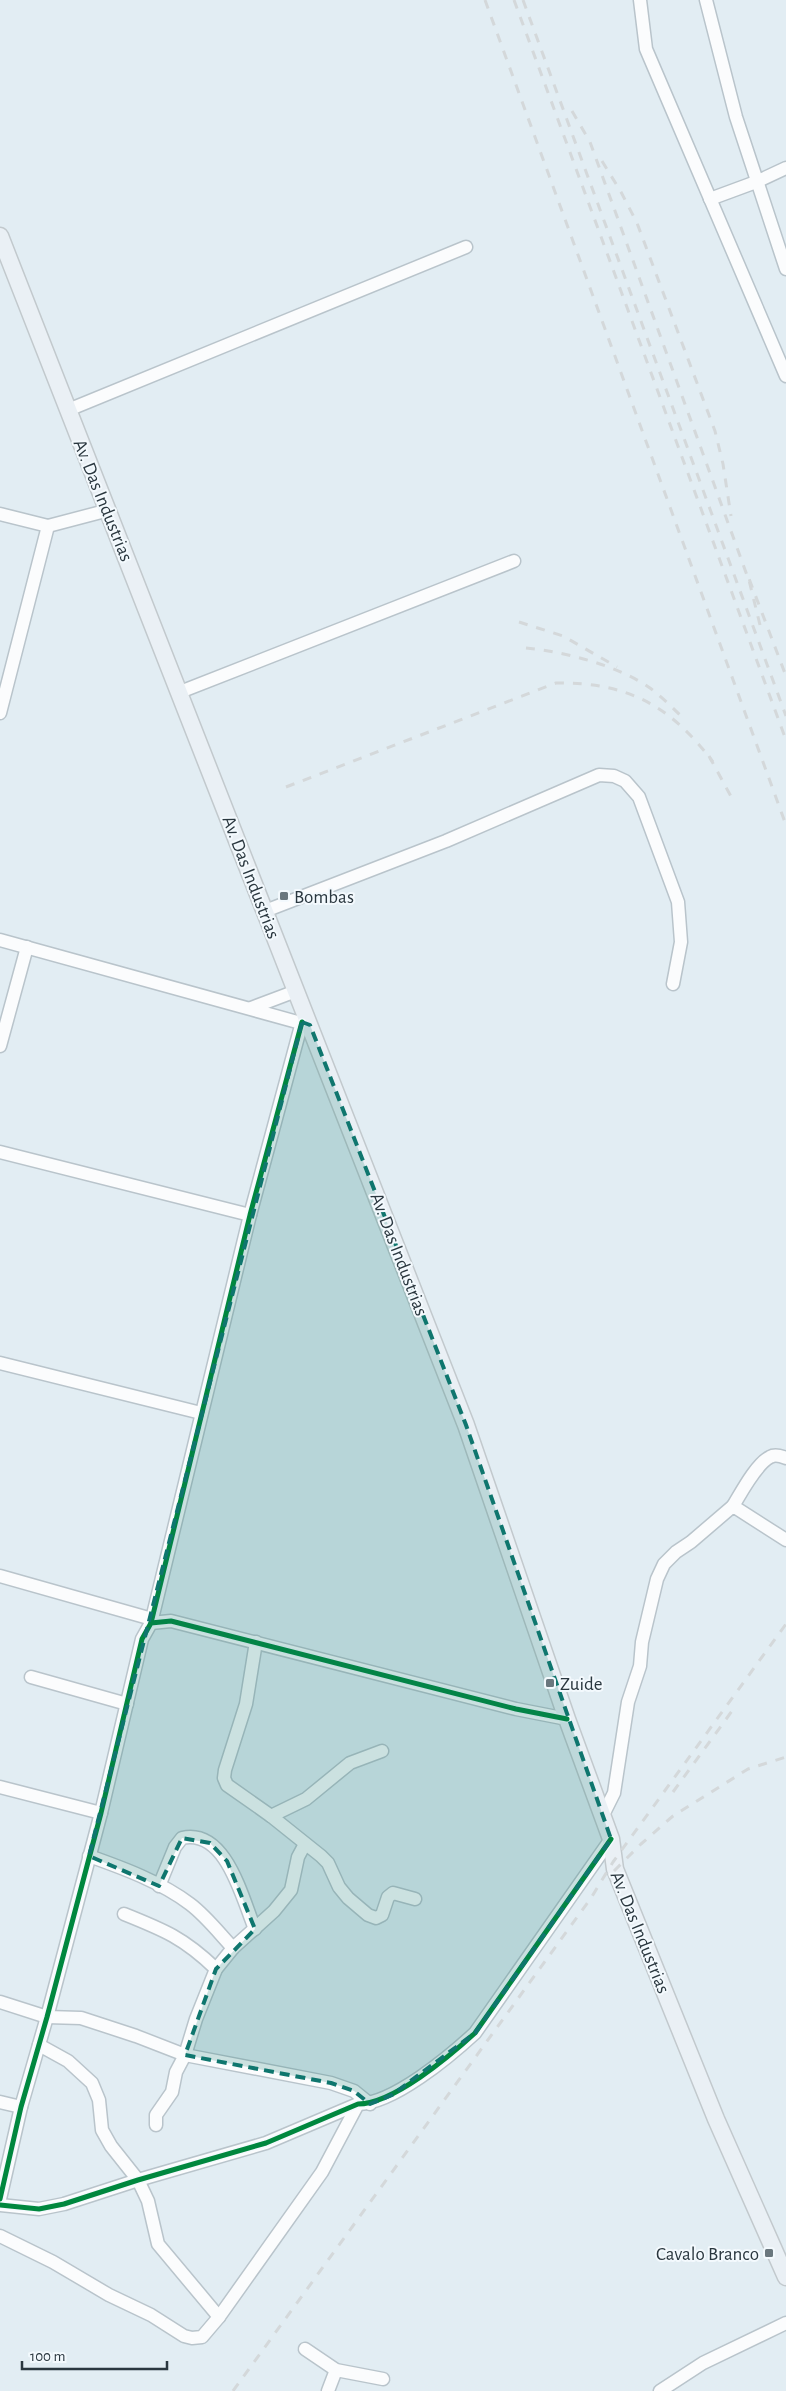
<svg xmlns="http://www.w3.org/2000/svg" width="786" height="2391" font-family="'Alegreya Sans',sans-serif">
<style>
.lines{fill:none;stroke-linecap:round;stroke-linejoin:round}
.minor-casing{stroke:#b9c4cb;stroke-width:15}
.major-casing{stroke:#c2c9cd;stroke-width:19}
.minor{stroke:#fbfcfd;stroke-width:12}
.major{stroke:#eaf0f5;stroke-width:16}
.rail{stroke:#d4d8da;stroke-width:3;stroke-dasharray:9 9;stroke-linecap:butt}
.cycleway-casing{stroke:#f3f9fd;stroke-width:8}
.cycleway{stroke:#00873e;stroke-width:5}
.marked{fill:#0f766e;fill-opacity:0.2;stroke:#0f766e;stroke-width:4;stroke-dasharray:10 6;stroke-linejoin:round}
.poi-dot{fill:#6a777e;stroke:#f3f9fd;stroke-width:2}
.labels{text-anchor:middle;stroke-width:4;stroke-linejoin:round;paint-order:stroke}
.street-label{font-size:19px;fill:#2a373f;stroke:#f3f9fd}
.poi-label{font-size:19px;fill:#2a373f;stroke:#f3f9fd;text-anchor:start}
</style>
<rect width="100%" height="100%" fill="#e2edf3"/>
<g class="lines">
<defs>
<g id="minor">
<path d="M 640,0 L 646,49 L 786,376"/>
<path d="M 706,0 L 736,117 L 786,269"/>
<path d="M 710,199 L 756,182 L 786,168"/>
<path d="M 68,410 L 466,247"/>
<path d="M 0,514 L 48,526 L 109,510"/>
<path d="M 180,692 L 514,561"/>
<path d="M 0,713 L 48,526"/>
<path d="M 265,911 L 446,841 L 599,775 L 614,776 L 625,781 L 639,797 L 678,902 L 681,942 L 673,984"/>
<path d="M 0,940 L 308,1025"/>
<path d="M 251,1008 L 296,991"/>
<path d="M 0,1046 L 27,947"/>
<path d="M 0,1152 L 250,1215"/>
<path d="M 0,1363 L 201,1413"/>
<path d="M 733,1506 C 741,1493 756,1464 770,1457 C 775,1454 781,1456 786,1458"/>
<path d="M 0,1576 L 152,1619"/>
<path d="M 151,1623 L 250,1215 L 302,1022"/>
<path d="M 256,1642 L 246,1704 L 225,1770 L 224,1778 L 227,1785 L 271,1816 L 321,1856 L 328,1863 L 339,1887 L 348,1898 L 368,1915 L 376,1918 L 382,1915 L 388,1897 L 393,1893 L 415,1899"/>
<path d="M 31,1677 L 127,1704"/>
<path d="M 0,1787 L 101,1813"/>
<path d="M 271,1816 L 306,1799 L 350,1763 L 382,1751"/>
<path d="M 602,1817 L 614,1793 L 628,1702 L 640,1666 L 642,1642 L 657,1579 L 664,1564 L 676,1552 L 691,1542 L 733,1506 L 786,1540"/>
<path d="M 89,1856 C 123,1868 161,1882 190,1904 C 206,1916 219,1933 233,1948"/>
<path d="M 159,1886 L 175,1847 L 182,1838 C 226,1828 242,1898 255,1929"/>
<path d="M 124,1914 C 164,1930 184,1938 216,1969"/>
<path d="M 0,2002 L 47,2017 L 81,2018 L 136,2036 L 185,2055 L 331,2083 L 354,2091 L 370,2104"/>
<path d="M 39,2045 L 68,2061 L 92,2083 L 99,2100 L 102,2130 L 111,2146 L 138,2180 L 148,2201 L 158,2244 L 219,2317"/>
<path d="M 0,2102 L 21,2107"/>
<path d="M 156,2125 L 156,2115 L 172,2092 L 176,2072 L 185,2055 L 196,2019 L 216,1969 L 233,1948 L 274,1911 L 291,1890 L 298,1857 L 305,1844"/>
<path d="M 0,2199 L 21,2107 L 47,2017 L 101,1813 L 142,1639 L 151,1623 L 171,1621 L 516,1709 L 567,1719"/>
<path d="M 0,2205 L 39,2209 L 64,2204 L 138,2180 L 266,2143 L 358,2104 C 393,2104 450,2056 475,2033 L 611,1839"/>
<path d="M 0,2236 L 53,2262 L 109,2295 L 151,2315 L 184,2336 L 192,2338 L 202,2337 L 219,2317 L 322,2172 L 358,2104"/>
<path d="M 305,2349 L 336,2370 L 383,2379"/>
<path d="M 328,2391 L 336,2370"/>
<path d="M 660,2391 L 703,2363 L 786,2323"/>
</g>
<path id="major" d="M 0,236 L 466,1425 L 567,1719 L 611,1839 L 615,1869 L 716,2119 L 786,2277"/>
</defs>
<use href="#minor" class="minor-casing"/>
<use href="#major" class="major-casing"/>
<use href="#minor" class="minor"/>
<use href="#major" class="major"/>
<g class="rail">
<path d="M 485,0 L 786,825"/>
<path d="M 514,0 L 786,740"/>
<path d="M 523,0 L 786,716"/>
<path d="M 572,111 L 590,142 L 748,578"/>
<path d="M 602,161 L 621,192 L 637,223 L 715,431 L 723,464 L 731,516"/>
<path d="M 519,622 L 563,636 L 617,667"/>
<path d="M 760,625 L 748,576 L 786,676"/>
<path d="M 526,648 C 565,652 617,665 650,688 C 662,697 673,708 684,719"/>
<path d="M 709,756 L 734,802"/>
<path d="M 286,787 L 556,683 C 627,682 670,705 713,762"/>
<path d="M 673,1792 L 732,1711"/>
<path d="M 614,1871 L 641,1844 L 673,1816 L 748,1769 L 786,1757"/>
<path d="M 233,2391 L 591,1898 L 613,1862 L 786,1624"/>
</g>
<defs>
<g id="cycleway">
<path d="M 151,1623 L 250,1215 L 302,1022"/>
<path d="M 0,2199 L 21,2107 L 47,2017 L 101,1813 L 142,1639 L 151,1623 L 171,1621 L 516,1709 L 567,1719"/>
<path d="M 0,2205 L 39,2209 L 64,2204 L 138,2180 L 266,2143 L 358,2104 C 393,2104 450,2056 475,2033 L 611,1839"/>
</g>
</defs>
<use href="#cycleway" class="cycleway-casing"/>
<use href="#cycleway" class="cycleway"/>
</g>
<path class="marked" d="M 302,1022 L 310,1025 L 466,1425 L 611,1839 L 475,2033 L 392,2095 L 370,2104 L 354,2091 L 331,2083 L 185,2055 L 216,1969 L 255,1929 L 227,1861 L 210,1843 L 182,1838 L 159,1886 L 89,1856 Z"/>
<g class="poi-dot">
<rect x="279" y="891" width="10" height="10" rx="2.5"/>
<rect x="545" y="1678" width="10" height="10" rx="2.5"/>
<rect x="764" y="2248" width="10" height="10" rx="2.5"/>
</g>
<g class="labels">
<g class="street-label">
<text transform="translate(104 500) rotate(68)" y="7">Av. Das Industrias</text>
<text transform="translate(252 877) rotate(69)" y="7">Av. Das Industrias</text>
<text transform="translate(400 1254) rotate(69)" y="7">Av. Das Industrias</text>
<text transform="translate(641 1932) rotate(68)" y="7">Av. Das Industrias</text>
</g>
<g class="poi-label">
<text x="294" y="903">Bombas</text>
<text x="560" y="1690">Zuide</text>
<text x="759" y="2260" text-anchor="end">Cavalo Branco</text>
</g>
</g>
<path d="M22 2361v8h145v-8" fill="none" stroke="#2a373f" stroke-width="2.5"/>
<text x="30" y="2361" font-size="15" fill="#2a373f" stroke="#f3f9fd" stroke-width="4" paint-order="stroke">100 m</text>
</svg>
